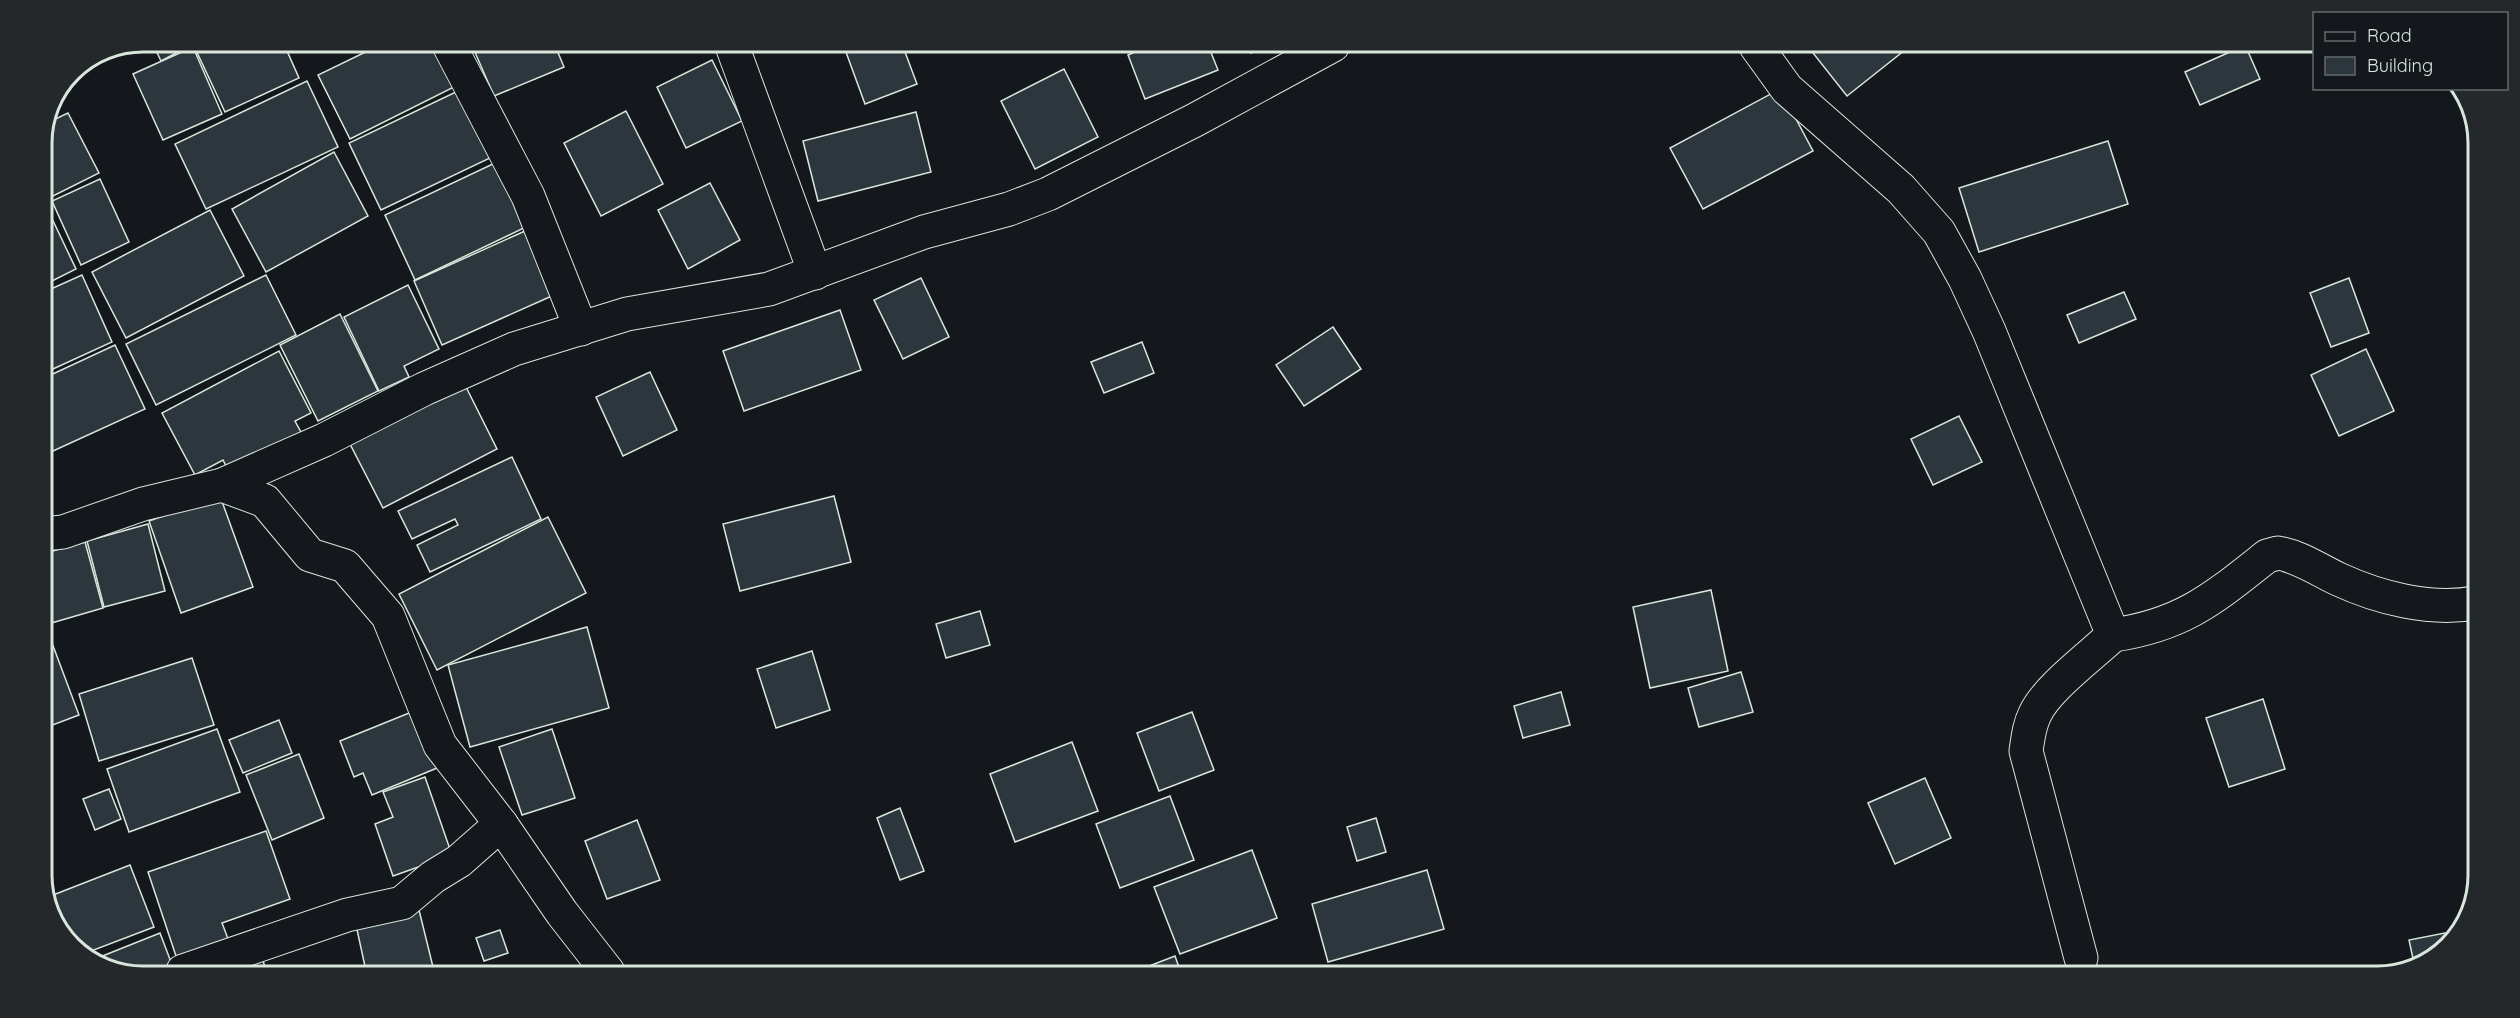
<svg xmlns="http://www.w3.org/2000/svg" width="2520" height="1018" font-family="Quicksand,sans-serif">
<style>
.building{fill:#2c363c;stroke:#d8e6dc;stroke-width:1.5}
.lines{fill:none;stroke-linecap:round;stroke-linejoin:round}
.street-casing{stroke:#d8e6dc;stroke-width:35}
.street{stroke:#14181c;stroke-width:33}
.rim{fill:none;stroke:#d8e6dc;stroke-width:3}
</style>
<rect width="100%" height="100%" fill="#14181c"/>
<g class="building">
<path d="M 152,42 L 197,42 L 161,61 Z"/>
<path d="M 203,42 L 283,42 L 299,78 L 225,112 L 194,46 Z"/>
<path d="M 384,43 L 438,43 L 458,85 L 350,139 L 318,75 Z"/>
<path d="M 471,43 L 554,43 L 564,67 L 494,96 Z"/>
<path d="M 843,44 L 902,44 L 917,84 L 865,104 Z"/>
<path d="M 1154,44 L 1208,45 L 1218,70 L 1145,99 L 1128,55 Z"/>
<path d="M 1246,45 L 1268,45 L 1251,53 Z"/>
<path d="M 1822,46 L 1910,46 L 1847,96 L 1813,53 Z"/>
<path d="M 193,47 L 222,114 L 163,140 L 133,74 Z"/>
<path d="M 2241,47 L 2246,47 L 2260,79 L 2200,105 L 2185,72 Z"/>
<path d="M 712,60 L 742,121 L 686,148 L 657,87 Z"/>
<path d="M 1064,69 L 1098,137 L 1035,169 L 1001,101 Z"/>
<path d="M 307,81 L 338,147 L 206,209 L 175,144 Z"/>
<path d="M 1780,89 L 1813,151 L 1703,209 L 1670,148 Z"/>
<path d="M 458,91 L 490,158 L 381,210 L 349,143 Z"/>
<path d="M 626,111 L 663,184 L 601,216 L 564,143 Z"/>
<path d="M 916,112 L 931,172 L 818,201 L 803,141 Z"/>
<path d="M 68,113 L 99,173 L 49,198 L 42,183 L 42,137 L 49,122 Z"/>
<path d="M 2108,141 L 2128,204 L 1979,252 L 1959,188 Z"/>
<path d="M 334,152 L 368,216 L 266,272 L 232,209 Z"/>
<path d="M 497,162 L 528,226 L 415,280 L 385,215 Z"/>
<path d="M 100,179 L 129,242 L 81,265 L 52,201 Z"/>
<path d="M 710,183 L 740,240 L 688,269 L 658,210 Z"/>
<path d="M 46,206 L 76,269 L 42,286 L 42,208 Z"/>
<path d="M 210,210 L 244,276 L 126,338 L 92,272 Z"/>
<path d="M 525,231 L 554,295 L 442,345 L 414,281 Z"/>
<path d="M 82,275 L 112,342 L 42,374 L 42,293 Z"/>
<path d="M 266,275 L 296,335 L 156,405 L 126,344 Z"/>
<path d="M 921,278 L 949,337 L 903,359 L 874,300 Z"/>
<path d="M 2349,278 L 2369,333 L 2331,347 L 2310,293 Z"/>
<path d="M 408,285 L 439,349 L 404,366 L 409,377 L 379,391 L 344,317 Z"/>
<path d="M 2124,292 L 2136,319 L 2079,343 L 2067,315 Z"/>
<path d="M 840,310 L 861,370 L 744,411 L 723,351 Z"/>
<path d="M 340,314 L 378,391 L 318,421 L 280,345 Z"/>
<path d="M 1333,327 L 1361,369 L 1304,406 L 1276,365 Z"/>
<path d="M 1142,342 L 1154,373 L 1104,393 L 1091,362 Z"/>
<path d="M 115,345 L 145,409 L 42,456 L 42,379 Z"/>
<path d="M 2366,349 L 2394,411 L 2339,436 L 2311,375 Z"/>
<path d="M 279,351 L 311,413 L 295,421 L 302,434 L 229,472 L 223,460 L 195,475 L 162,413 Z"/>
<path d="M 650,372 L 677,430 L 623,456 L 596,397 Z"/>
<path d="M 465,385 L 497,449 L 383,508 L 350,444 Z"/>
<path d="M 1959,416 L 1982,462 L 1933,485 L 1911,439 Z"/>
<path d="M 512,457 L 541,519 L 430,572 L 417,545 L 458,525 L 455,519 L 412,539 L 398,511 Z"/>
<path d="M 220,496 L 253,587 L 181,613 L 149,521 Z"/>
<path d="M 834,496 L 851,562 L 740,591 L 723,524 Z"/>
<path d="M 548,517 L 586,593 L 437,670 L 399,594 Z"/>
<path d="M 148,524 L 165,591 L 104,607 L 87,541 Z"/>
<path d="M 85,542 L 103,608 L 48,624 L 42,604 L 42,554 Z"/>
<path d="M 1711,590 L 1728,671 L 1650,688 L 1633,607 Z"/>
<path d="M 980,611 L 990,645 L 946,658 L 936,624 Z"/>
<path d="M 587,627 L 609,708 L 470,747 L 448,665 Z"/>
<path d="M 52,643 L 79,715 L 42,729 L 42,647 Z"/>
<path d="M 812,651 L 830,710 L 776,728 L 757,669 Z"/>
<path d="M 192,658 L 214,725 L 99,761 L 79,694 Z"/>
<path d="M 1741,672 L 1753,712 L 1699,727 L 1688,688 Z"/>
<path d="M 1561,692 L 1570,725 L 1523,738 L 1514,706 Z"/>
<path d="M 2263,699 L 2285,769 L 2229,787 L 2206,718 Z"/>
<path d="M 414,711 L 437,768 L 372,795 L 363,773 L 354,777 L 340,741 Z"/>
<path d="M 1192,712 L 1214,770 L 1159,791 L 1137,733 Z"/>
<path d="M 279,720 L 292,753 L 243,773 L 229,740 Z"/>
<path d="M 217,729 L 240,792 L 129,832 L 107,769 Z"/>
<path d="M 552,729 L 575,798 L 522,815 L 499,747 Z"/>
<path d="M 1072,742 L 1098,811 L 1015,842 L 990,774 Z"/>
<path d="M 299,754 L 324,818 L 272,840 L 246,775 Z"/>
<path d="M 425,777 L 452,855 L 393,876 L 375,824 L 393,817 L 383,792 Z"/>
<path d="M 1925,778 L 1951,838 L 1895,864 L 1868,803 Z"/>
<path d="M 109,789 L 121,819 L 95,830 L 83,799 Z"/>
<path d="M 1170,796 L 1194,860 L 1120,888 L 1096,824 Z"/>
<path d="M 900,808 L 924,871 L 900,880 L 877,818 Z"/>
<path d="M 1376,818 L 1386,852 L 1357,861 L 1347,827 Z"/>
<path d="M 637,820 L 660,880 L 607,899 L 585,841 Z"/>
<path d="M 266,831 L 290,899 L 222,923 L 230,944 L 178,962 L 148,872 Z"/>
<path d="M 1252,850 L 1277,918 L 1180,954 L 1154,887 Z"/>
<path d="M 130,865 L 154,927 L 86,953 L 63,936 L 48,897 Z"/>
<path d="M 1427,870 L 1444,929 L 1328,962 L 1312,904 Z"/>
<path d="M 419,910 L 434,971 L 366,971 L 356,925 Z"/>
<path d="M 500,930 L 508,953 L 484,961 L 476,938 Z"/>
<path d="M 2455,931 L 2438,955 L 2414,963 L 2409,940 Z"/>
<path d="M 160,933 L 174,970 L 111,970 L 95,959 Z"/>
<path d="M 1175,956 L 1181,973 L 1131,973 Z"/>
<path d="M 262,957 L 266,971 L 222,971 Z"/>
<path d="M 1365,967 L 1367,974 L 1347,973 Z"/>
</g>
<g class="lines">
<defs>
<g id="street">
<path d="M 448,43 L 528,196 L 581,329"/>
<path d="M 731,43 L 815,273"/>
<path d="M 1756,46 L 1787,89 L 1901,189 L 1939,232 L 1965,279 L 1989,331 L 2113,635 C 2091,656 2047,688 2035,714 C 2029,726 2028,738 2026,751 L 2081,958"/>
<path d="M 222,485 L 265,501 L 310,555 L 345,566 L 388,616 L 440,745 L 501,824 L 562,913 L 608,972"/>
<path d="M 42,534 L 63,532 L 143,504 L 222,485 L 324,440 L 424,389 L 514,349 L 627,314 L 769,289 L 924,232 L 1009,209 L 1048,194 L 1195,120 L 1333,45"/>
<path d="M 2113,635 C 2183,625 2214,598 2267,556 L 2278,553 C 2298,556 2319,570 2338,579 C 2379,598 2430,611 2475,603"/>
<path d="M 183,971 L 347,915 L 402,903 L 433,877 L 459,861 L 501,824"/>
</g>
</defs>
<use href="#street" class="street-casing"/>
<use href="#street" class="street"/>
</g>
<path d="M0 0H2520V1018H0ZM143 52H2377A91 91 0 0 1 2468 143V875A91 91 0 0 1 2377 966H143A91 91 0 0 1 52 875V143A91 91 0 0 1 143 52Z" fill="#24282b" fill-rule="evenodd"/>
<path class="rim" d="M143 52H2377A91 91 0 0 1 2468 143V875A91 91 0 0 1 2377 966H143A91 91 0 0 1 52 875V143A91 91 0 0 1 143 52Z"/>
<rect x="2313" y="12" width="195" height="78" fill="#14181c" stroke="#626a69" stroke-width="1.5"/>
<rect x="2325" y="32" width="30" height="9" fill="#14181c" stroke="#626a69" stroke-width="1.5"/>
<text x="2367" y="42" font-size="18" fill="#d8e6dc">Road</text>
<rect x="2325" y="57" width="30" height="18" fill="#2c363c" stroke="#626a69" stroke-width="1.5"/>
<text x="2367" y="72" font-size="18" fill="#d8e6dc">Building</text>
</svg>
